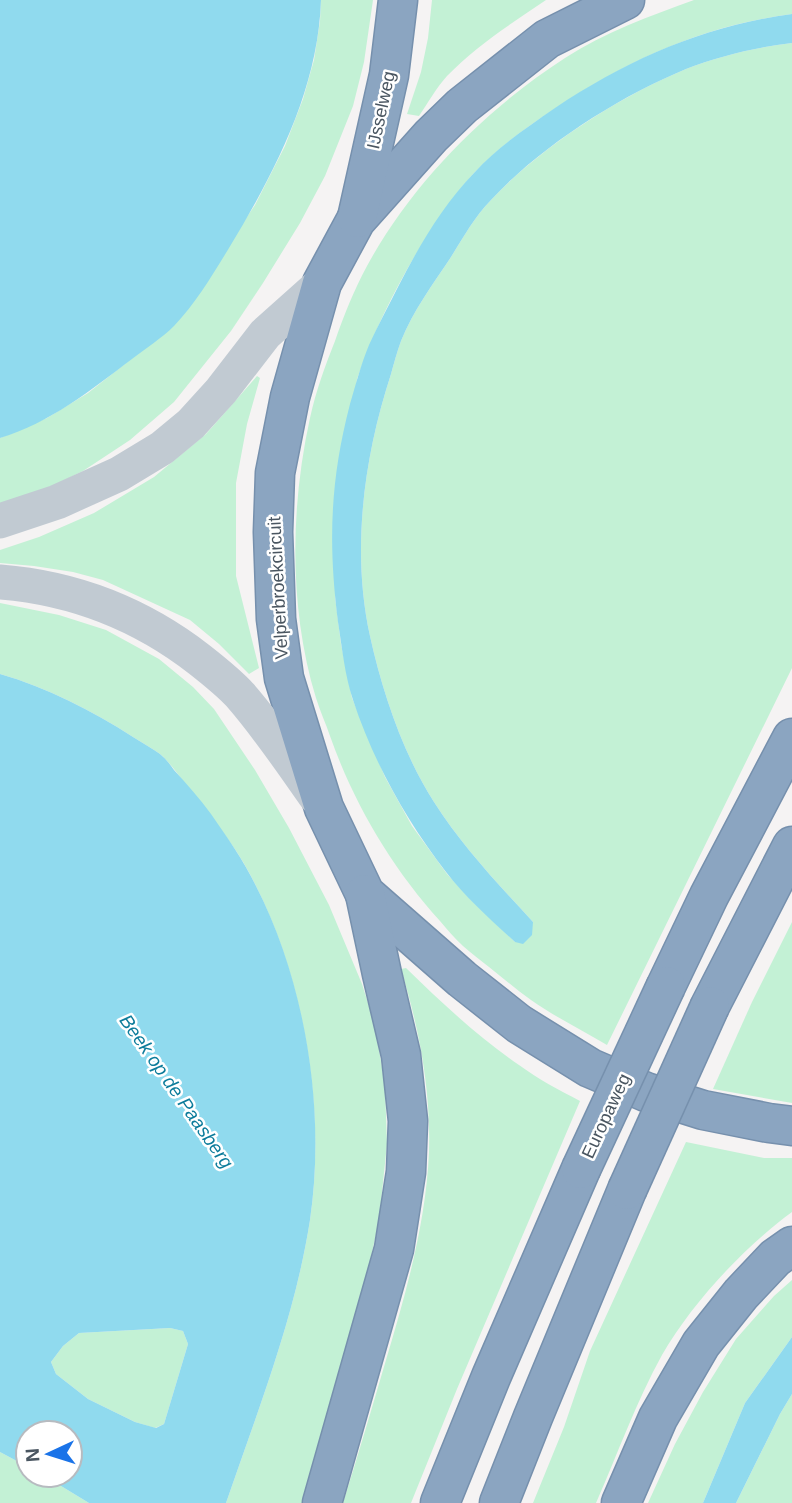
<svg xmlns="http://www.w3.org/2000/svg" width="792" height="1503" font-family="Arial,sans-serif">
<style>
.green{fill:#c3f1d5}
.water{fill:#90daee;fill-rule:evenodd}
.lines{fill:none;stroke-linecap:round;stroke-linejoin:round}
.highway-casing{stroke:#7690ad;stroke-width:41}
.minor{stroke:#c1cad2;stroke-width:35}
.highway{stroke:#8ba5c1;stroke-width:38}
.highway-bridge-casing{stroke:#7690ad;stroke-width:41;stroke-linecap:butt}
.highway-bridge{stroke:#8ba5c1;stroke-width:38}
.labels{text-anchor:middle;stroke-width:5;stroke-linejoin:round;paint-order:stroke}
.street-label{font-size:18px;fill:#4a5661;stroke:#fff}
.water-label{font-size:19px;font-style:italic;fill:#0c7c9b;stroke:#fff}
</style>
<rect width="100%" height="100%" fill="#f5f3f3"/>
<g class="green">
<path d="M 321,0 L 373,0 L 364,62 L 353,106 L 325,176 L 300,223 L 263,283 L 231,331 L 174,402 L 130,440 L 83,471 L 30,497 L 0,507 L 0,438 L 47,418 L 88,393 L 173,326 L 255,205 L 285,146 L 303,99 L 314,60 L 320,21 Z"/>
<path d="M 432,0 L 546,0 C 512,23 476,46 447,76 C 436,88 428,103 419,116 L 407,114 L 421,72 L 428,38 Z"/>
<path d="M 694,0 L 792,0 L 792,14 C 702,26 628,60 553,110 C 524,129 499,147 475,172 C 459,189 446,208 433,227 C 402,274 376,325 357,379 L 335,597 L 341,644 L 352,698 L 385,777 L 412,826 L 447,874 L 470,899 L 515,942 L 533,922 C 498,884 462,846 434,802 C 403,754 382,691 370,636 C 351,550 364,457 391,374 C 394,363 397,352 401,341 C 413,311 433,284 451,257 C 463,238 475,216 491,200 C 541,147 618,97 686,69 C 719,56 757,47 792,43 L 792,668 L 607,1045 C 582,1030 555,1017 531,1000 C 517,990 503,978 489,967 C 480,960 471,953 463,946 C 454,938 447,929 440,921 C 392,868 354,804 330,736 C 326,724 320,711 316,698 C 289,609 290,509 310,418 C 316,391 325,366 335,341 C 344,315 354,290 367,266 C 412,183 486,109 565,58 C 605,32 650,16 694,0 Z"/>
<path d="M 257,376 L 260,378 L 247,424 L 236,483 L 236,576 L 259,668 L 249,674 L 219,644 L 190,620 L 103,580 L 73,572 L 34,566 L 0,563 L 0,550 L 39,537 L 94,513 L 154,477 L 206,434 Z"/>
<path d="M 0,603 L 59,615 L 106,630 L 159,659 L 193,687 L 214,709 L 255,770 L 289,828 L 329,905 L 362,984 L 375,1025 L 385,1086 L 387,1144 L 379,1221 L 360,1306 L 304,1503 L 226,1503 C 258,1410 295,1317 310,1220 C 326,1111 305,984 256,886 C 241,854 219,826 197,799 C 186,786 172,764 160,754 C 152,748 142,743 133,737 C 91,710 48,688 0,674 Z"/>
<path d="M 792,922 L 792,1103 L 713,1089 L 752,1002 Z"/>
<path d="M 406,968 C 442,1003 478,1037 519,1065 C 538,1079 559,1090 580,1101 L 457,1389 L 411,1503 L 343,1503 C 358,1455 372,1408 386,1360 C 406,1293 426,1223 429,1152 C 431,1089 419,1028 401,969 Z"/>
<path d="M 686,1142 L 764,1158 L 792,1158 L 792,1212 C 744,1247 692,1303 662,1355 C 636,1402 618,1453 596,1503 L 533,1503 L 564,1427 L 590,1351 Z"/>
<path d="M 792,1280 L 792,1337 L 745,1403 L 703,1503 L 648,1503 L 675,1444 L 703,1392 L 736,1339 L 774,1296 Z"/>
<path d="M 170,1328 L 183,1331 L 188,1344 L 164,1424 L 155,1428 L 135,1422 L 88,1399 L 56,1374 L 51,1362 L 63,1346 L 79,1333 Z"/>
<path d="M 792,1394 L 792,1503 L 736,1503 L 780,1414 Z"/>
<path d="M 0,1452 L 28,1467 L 28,1475 L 43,1475 L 89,1503 L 0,1503 Z"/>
</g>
<g class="water">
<path d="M 0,0 L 321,0 C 318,90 275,172 229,248 C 213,274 196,303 174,326 C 162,338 146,348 132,359 C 91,390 50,423 0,438 Z"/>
<path d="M 792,14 L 792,43 C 757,47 719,56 686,69 C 618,97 540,147 491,200 C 475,216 463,238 451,257 C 433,284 413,311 401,341 C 397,352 394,363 391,374 C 364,457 351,550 370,636 C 382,691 403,754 434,802 C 462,846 498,884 533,922 L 532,935 L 523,944 L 515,942 C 491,920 466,898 446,872 C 406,820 374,763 353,700 C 345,676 342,648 338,622 C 328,543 330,481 350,404 C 356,384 361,364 369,345 C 378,325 389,305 399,285 C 419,246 443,205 474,173 C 498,147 526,128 555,108 C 629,59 704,26 792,14 Z"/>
<path d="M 0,674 C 48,688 91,710 133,737 C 142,743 152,748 160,754 C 165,758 170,764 174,770 C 187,784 200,799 211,814 C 227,837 244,861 256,886 C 306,984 326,1111 310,1220 C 295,1317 258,1410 226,1503 L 89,1503 L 43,1475 L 70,1475 L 70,1433 L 28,1433 L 28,1467 L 0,1452 ZM 170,1328 L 183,1331 L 188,1344 L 164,1424 L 156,1428 L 135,1422 L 88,1399 L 56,1374 L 51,1362 L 63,1346 L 79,1333 Z"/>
<path d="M 792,1337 L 792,1394 L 780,1414 L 736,1503 L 703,1503 L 745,1403 Z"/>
</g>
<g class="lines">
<defs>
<g id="highway">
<path d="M 625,0 L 547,39 L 462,106 L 431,136 L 356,220 L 322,283 L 290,397 L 275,473 L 273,532 L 276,619 L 284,678 L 324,808 L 365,894 L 462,979 L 519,1024 L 590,1068 L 646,1092 L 703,1110 L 769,1123 L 792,1126"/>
<path d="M 357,218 L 389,75 L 398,0"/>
<path d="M 666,986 L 709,896 L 792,738"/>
<path d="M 710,1006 L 792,846"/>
<path d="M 322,1503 L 394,1249 L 406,1172 L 408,1121 L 401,1055 L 382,974 L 365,894"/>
<path d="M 440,1503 L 491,1377 L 581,1169"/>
<path d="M 499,1503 L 533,1417 L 627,1190"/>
<path d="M 621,1503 L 658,1418 L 701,1344 L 741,1294 L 775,1258 L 792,1246"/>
</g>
</defs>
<use href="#highway" class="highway-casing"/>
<g class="minor">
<path d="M 0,521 L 57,502 L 119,474 L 162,448 L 191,424 L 221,391 L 265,334 L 322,283"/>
<path d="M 0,582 C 75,588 141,614 200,660 C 214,671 228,682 240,695 C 268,727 292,763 316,797"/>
</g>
<use href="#highway" class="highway"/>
<defs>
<g id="highway-bridge">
<path d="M 581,1169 L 666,986"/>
<path d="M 627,1190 L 710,1006"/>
</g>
</defs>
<use href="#highway-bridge" class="highway-bridge-casing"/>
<use href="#highway-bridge" class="highway-bridge"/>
</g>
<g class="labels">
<g class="street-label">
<text transform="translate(381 110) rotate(-78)" y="6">IJsselweg</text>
<text transform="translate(278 588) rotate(-93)" y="6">Velperbroekcircuit</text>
<text transform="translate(606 1116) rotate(-65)" y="6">Europaweg</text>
</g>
<g class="water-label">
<text transform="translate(177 1091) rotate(55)" y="7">Beek op de Paasberg</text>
</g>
</g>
<g transform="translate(49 1454) rotate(266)"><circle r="33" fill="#ffffff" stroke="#b7bbc0" stroke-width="2"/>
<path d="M0-5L12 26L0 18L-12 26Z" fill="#1a73e8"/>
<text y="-10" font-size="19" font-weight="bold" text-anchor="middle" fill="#4a5661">N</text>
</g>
</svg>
